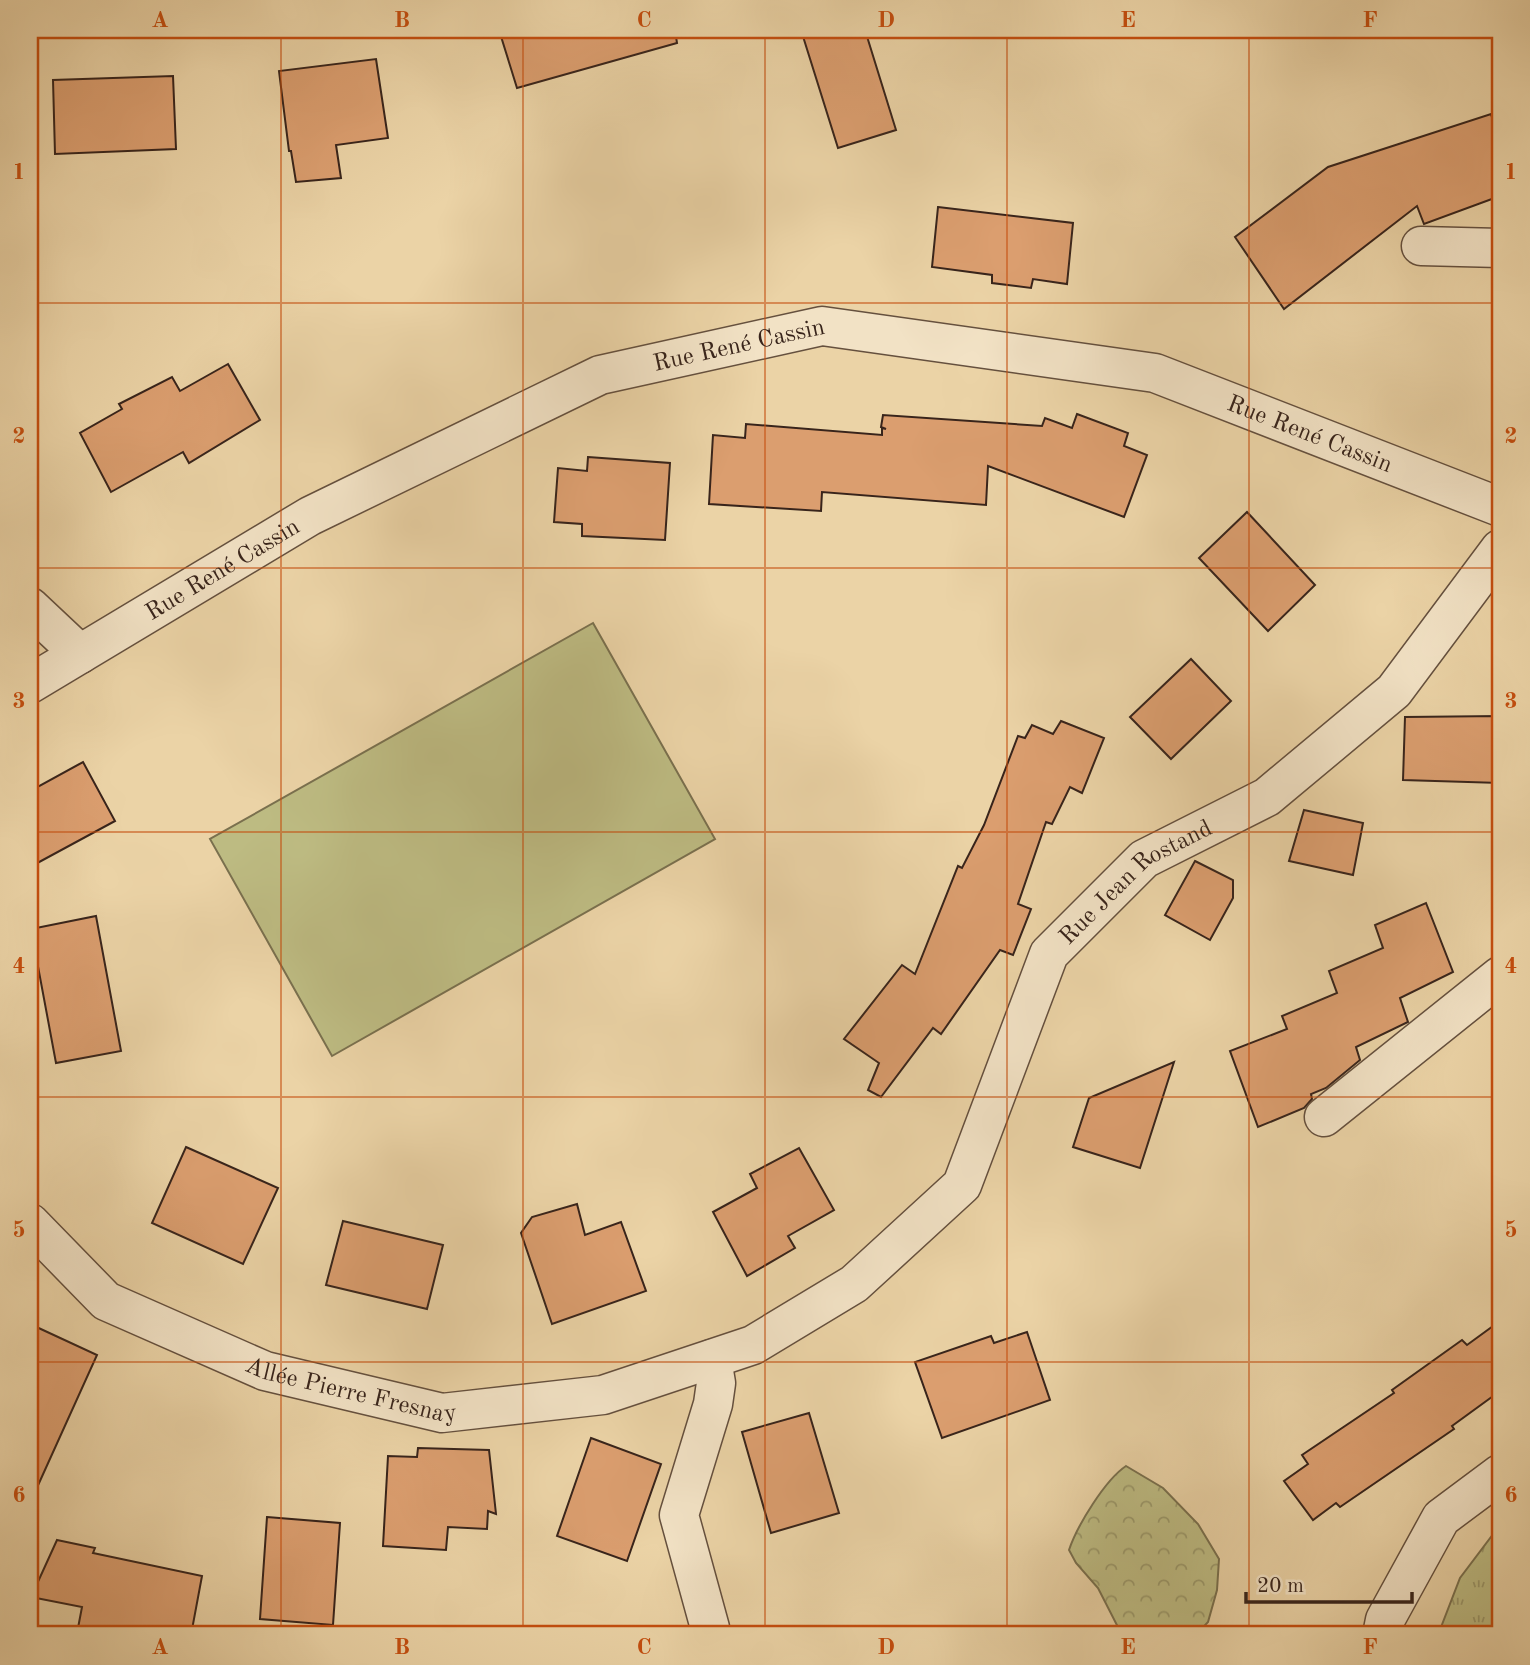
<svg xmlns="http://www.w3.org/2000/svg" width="1530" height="1665" font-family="'Old Standard TT',serif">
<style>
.grass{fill:url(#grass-tufts);stroke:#7a704e;stroke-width:2}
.park{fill:url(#park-crowns);stroke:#7a704e;stroke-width:2}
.pitch{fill:#bdbb82;stroke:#7a704e;stroke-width:2}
.building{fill:#db9e6f;stroke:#38241b;stroke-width:2}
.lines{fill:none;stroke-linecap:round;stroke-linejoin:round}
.minor-casing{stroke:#65503e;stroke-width:41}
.minor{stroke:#f2e2c5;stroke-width:38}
.grid{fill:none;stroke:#c54e0f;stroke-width:2;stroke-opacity:0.55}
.labels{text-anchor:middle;stroke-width:6;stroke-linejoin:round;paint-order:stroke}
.street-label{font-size:24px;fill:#38241b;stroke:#f2e2c5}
.neatline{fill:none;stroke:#c54e0f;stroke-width:2.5}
.grid-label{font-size:23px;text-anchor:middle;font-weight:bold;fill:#c54e0f}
</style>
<defs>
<pattern id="grass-tufts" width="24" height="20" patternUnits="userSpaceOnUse" patternTransform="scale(1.75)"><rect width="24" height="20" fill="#bdbb82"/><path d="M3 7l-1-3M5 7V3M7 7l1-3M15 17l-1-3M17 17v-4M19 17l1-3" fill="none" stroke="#9b986a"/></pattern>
<pattern id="park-crowns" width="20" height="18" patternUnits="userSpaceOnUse" patternTransform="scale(1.75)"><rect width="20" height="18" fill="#bdbb82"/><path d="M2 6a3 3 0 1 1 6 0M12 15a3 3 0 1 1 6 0" fill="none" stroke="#9b986a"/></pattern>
</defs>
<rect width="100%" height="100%" fill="#ebd3a6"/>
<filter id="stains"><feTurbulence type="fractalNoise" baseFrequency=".00286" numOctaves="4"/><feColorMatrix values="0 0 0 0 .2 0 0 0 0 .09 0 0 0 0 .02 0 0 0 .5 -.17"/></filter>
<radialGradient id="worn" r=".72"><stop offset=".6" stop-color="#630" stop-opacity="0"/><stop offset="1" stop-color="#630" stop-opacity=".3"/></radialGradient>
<path class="grass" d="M 1500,1525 L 1500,1635 L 1438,1635 L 1460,1578 Z"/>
<path class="park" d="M 1126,1466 L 1163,1488 L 1198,1524 L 1219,1559 L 1217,1590 L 1208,1622 L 1196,1635 L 1122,1635 L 1098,1588 L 1076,1563 L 1069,1550 C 1077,1526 1105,1480 1126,1466 Z"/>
<path class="pitch" d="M 593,623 L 715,839 L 332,1056 L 210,839 Z"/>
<g class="building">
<path d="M 499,30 L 675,30 L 677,43 L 517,88 Z"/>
<path d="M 801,30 L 865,30 L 896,130 L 838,148 Z"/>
<path d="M 376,59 L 388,138 L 336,145 L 341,178 L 296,182 L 291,151 L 289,151 L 279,71 Z"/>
<path d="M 173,76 L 176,149 L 55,154 L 53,80 Z"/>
<path d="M 1491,114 L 1500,144 L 1500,196 L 1424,224 L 1417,206 L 1284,309 L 1235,237 L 1328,167 Z"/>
<path d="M 938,207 L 1073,223 L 1067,284 L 1033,279 L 1031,288 L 992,283 L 992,275 L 932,267 Z"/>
<path d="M 228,364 L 260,420 L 189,463 L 183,452 L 111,492 L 80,433 L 122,409 L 119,404 L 172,377 L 180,391 Z"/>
<path d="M 1077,414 L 1128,433 L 1124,446 L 1147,455 L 1124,517 L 988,466 L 986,505 L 822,492 L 821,511 L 709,504 L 713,435 L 745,438 L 746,424 L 882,435 L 882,428 L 886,429 L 881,427 L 883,415 L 1042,426 L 1045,418 L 1072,428 Z"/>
<path d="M 588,457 L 670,463 L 665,540 L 582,536 L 582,524 L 554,522 L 558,468 L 587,471 Z"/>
<path d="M 1247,512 L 1315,585 L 1268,631 L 1199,558 Z"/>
<path d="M 1191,659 L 1231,701 L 1171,759 L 1130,717 Z"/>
<path d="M 1500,716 L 1500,783 L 1403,780 L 1405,717 Z"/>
<path d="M 1061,721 L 1104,738 L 1082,793 L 1070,787 L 1052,824 L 1046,822 L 1018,904 L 1031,909 L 1013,955 L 1000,950 L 941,1034 L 933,1028 L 881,1097 L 868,1090 L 879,1063 L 844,1039 L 902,965 L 915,974 L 958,866 L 962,868 L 984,825 L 1018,736 L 1025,738 L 1032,725 L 1053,734 Z"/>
<path d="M 83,762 L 115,821 L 30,867 L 30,791 Z"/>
<path d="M 1304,810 L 1363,823 L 1353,875 L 1289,861 Z"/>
<path d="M 1195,861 L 1233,880 L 1233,898 L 1210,940 L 1165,915 Z"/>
<path d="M 1426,903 L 1453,972 L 1400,998 L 1408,1022 L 1356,1047 L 1360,1060 L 1326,1088 L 1311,1094 L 1312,1099 L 1304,1108 L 1258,1127 L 1230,1051 L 1287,1029 L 1282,1016 L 1337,993 L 1329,971 L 1383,948 L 1375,925 Z"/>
<path d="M 96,916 L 121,1051 L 56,1063 L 31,929 Z"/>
<path d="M 1174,1062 L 1140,1168 L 1073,1147 L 1089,1098 Z"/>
<path d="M 186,1147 L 278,1188 L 243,1264 L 152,1223 Z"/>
<path d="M 799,1148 L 834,1210 L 788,1236 L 795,1248 L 747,1276 L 713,1212 L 757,1188 L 750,1174 Z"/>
<path d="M 577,1204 L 585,1235 L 621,1222 L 646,1291 L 552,1324 L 521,1233 L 532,1217 Z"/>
<path d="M 343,1221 L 443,1245 L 427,1309 L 326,1285 Z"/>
<path d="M 1500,1321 L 1500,1391 L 1452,1426 L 1454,1429 L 1340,1507 L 1336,1503 L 1313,1520 L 1284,1481 L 1308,1464 L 1302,1455 L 1394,1393 L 1392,1390 L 1462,1340 L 1467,1345 Z"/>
<path d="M 30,1324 L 97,1355 L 30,1503 Z"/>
<path d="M 1027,1332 L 1050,1400 L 942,1438 L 915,1362 L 991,1336 L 994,1343 Z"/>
<path d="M 809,1413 L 839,1513 L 771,1533 L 742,1432 Z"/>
<path d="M 591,1438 L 661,1464 L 627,1561 L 557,1536 Z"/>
<path d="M 418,1448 L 489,1450 L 496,1514 L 488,1511 L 487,1529 L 448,1527 L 446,1550 L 383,1546 L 388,1456 L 417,1457 Z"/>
<path d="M 267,1517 L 340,1523 L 333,1625 L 260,1619 Z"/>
<path d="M 57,1540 L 95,1548 L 93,1553 L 202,1576 L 191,1635 L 112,1635 L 78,1628 L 82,1607 L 31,1597 Z"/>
</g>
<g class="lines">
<defs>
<g id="minor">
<path d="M 1421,246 L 1500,248"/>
<path d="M 30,607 L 80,654"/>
<path id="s1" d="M 30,684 L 310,516 L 600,375 L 822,326 L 1155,373 L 1500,507"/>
<path d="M 1324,1117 L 1500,976"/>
<path id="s2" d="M 30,1223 L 106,1301 L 265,1371 L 442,1413 L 603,1395 L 753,1345 L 854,1284 L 962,1185 L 1049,954 L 1144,859 L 1267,797 L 1394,691 L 1500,549"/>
<path d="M 710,1628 L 679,1515 L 713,1404 L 716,1383 L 712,1359"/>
<path d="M 1382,1635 L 1385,1620 L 1441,1518 L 1500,1474"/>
</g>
</defs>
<use href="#minor" class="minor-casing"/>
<use href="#minor" class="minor"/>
</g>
<path class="grid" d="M 281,30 L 281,1635M 523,30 L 523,1635M 765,30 L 765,1635M 1007,30 L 1007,1635M 1249,30 L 1249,1635M 30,303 L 1500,303M 30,568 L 1500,568M 30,832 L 1500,832M 30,1097 L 1500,1097M 30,1362 L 1500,1362"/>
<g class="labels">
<g class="street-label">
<text dy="8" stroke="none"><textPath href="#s1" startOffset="791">Rue René Cassin</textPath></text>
<text dy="8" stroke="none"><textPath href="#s1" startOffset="1379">Rue René Cassin</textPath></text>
<text dy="8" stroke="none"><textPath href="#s1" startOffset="224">Rue René Cassin</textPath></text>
<text dy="8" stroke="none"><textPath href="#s2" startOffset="1410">Rue Jean Rostand</textPath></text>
<text dy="8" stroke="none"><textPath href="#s2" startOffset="371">Allée Pierre Fresnay</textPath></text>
</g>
</g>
<rect width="1530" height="1665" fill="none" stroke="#ebd3a6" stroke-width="77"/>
<path d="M1246 1592v10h166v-10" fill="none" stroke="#38241b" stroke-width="3.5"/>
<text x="1257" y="1592" font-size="21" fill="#38241b" stroke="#f2e2c5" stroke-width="5" paint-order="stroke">20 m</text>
<rect x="38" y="38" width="1454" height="1588" class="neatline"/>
<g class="grid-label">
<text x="160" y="27">A</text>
<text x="402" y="27">B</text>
<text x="644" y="27">C</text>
<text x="886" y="27">D</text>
<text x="1128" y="27">E</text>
<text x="1370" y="27">F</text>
<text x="19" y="179">1</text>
<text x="1511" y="179">1</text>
<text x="19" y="443">2</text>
<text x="1511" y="443">2</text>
<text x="19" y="708">3</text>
<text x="1511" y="708">3</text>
<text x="19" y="973">4</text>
<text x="1511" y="973">4</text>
<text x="19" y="1237">5</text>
<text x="1511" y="1237">5</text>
<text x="19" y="1502">6</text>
<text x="1511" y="1502">6</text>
<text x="160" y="1654">A</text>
<text x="402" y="1654">B</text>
<text x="644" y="1654">C</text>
<text x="886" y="1654">D</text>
<text x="1128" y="1654">E</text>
<text x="1370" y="1654">F</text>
</g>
<rect width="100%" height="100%" filter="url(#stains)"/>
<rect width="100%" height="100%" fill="url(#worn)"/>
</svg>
